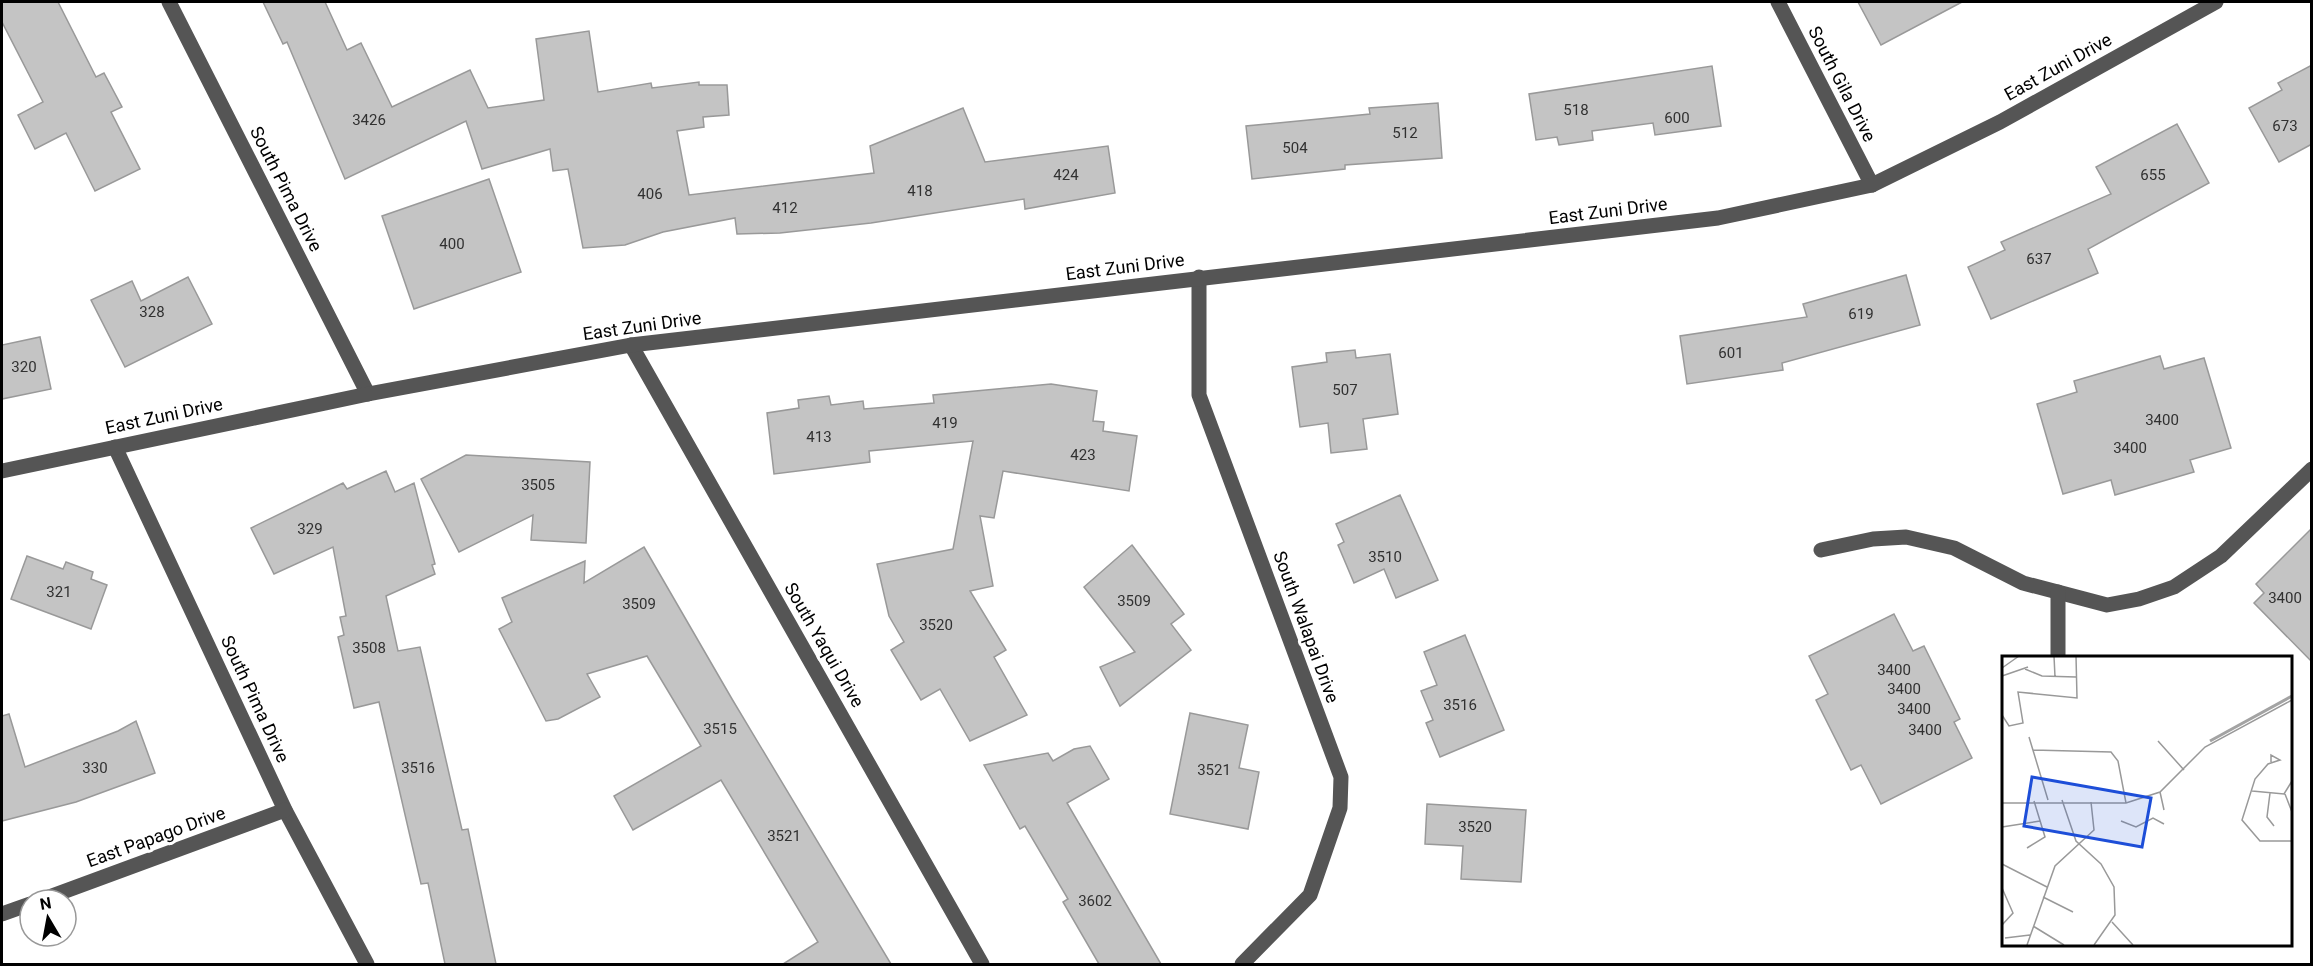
<svg xmlns="http://www.w3.org/2000/svg" width="2313" height="966" font-family="Roboto,sans-serif">
<style>
.building{fill:#c4c4c4;stroke:#999;stroke-width:1.5}
.lines{fill:none;stroke-linecap:round;stroke-linejoin:round}
.minor{stroke:#555;stroke-width:15}
.labels{text-anchor:middle;stroke-width:6;stroke-linejoin:round;paint-order:stroke}
.number-label{font-size:15px;fill:#313131}
.street-label{font-size:18px;fill:#000;stroke:#fff}
.inset-river{fill:none;stroke:#a3a3a3;stroke-width:3}
.inset-road{fill:none;stroke:#999;stroke-width:1.5}
.view{fill:#1d4ed8;fill-opacity:0.15;stroke:#1d4ed8;stroke-width:3}
.inset-edge{fill:none;stroke:#000;stroke-width:3}
</style>
<rect width="100%" height="100%" fill="#fff"/>
<g class="building">
<path d="M 2,2 L 58,2 L 96,77 L 104,73 L 122,107 L 111,112 L 140,169 L 95,191 L 66,133 L 35,149 L 18,115 L 43,102 L 2,22 Z"/>
<path d="M 263,2 L 325,2 L 347,50 L 361,43 L 392,107 L 470,70 L 488,108 L 544,100 L 536,39 L 589,31 L 598,92 L 651,83 L 652,88 L 699,82 L 699,85 L 727,85 L 729,115 L 703,117 L 704,127 L 677,131 L 689,195 L 874,173 L 870,146 L 963,108 L 985,162 L 1108,146 L 1115,193 L 1025,209 L 1024,199 L 871,223 L 780,233 L 737,234 L 735,218 L 663,232 L 625,245 L 583,248 L 568,169 L 553,171 L 550,149 L 482,169 L 466,121 L 345,179 L 287,42 L 283,44 Z"/>
<path d="M 1858,2 L 1962,2 L 1881,45 Z"/>
<path d="M 2312,65 L 2312,144 L 2279,162 L 2249,108 L 2282,90 L 2278,83 Z"/>
<path d="M 1712,66 L 1721,126 L 1655,135 L 1653,123 L 1592,131 L 1593,140 L 1559,145 L 1557,137 L 1536,140 L 1529,94 Z"/>
<path d="M 1438,103 L 1442,158 L 1345,165 L 1345,169 L 1252,179 L 1246,126 L 1370,114 L 1369,108 Z"/>
<path d="M 2177,124 L 2209,183 L 2088,249 L 2098,273 L 1991,319 L 1968,267 L 2005,250 L 2001,242 L 2111,194 L 2096,167 Z"/>
<path d="M 489,179 L 521,272 L 414,309 L 382,216 Z"/>
<path d="M 1906,275 L 1920,325 L 1782,363 L 1783,370 L 1687,384 L 1680,336 L 1807,317 L 1803,304 Z"/>
<path d="M 188,277 L 212,324 L 125,367 L 91,300 L 132,281 L 141,301 Z"/>
<path d="M 40,337 L 51,389 L 2,399 L 2,345 Z"/>
<path d="M 1355,350 L 1356,358 L 1390,354 L 1398,414 L 1363,419 L 1367,449 L 1331,453 L 1328,423 L 1300,427 L 1292,367 L 1327,362 L 1326,353 Z"/>
<path d="M 2160,356 L 2164,369 L 2204,358 L 2231,448 L 2190,460 L 2194,472 L 2115,495 L 2111,480 L 2063,494 L 2037,404 L 2077,392 L 2074,381 Z"/>
<path d="M 1051,384 L 1097,391 L 1093,421 L 1104,422 L 1103,431 L 1137,436 L 1129,491 L 1003,471 L 994,518 L 980,516 L 993,586 L 970,591 L 1006,650 L 994,657 L 1027,715 L 970,741 L 940,689 L 921,700 L 891,650 L 904,642 L 889,616 L 877,564 L 953,549 L 973,441 L 869,451 L 870,462 L 774,474 L 767,413 L 799,408 L 798,400 L 829,396 L 831,405 L 863,401 L 864,409 L 934,403 L 933,395 Z"/>
<path d="M 466,455 L 590,462 L 586,543 L 531,540 L 533,515 L 459,552 L 421,479 Z"/>
<path d="M 386,471 L 395,492 L 414,483 L 435,564 L 432,565 L 435,574 L 386,596 L 398,651 L 420,647 L 462,830 L 468,829 L 496,964 L 445,964 L 428,883 L 421,884 L 379,702 L 354,708 L 338,637 L 344,635 L 340,617 L 346,616 L 333,547 L 274,574 L 251,528 L 343,483 L 347,489 Z"/>
<path d="M 1400,495 L 1438,580 L 1396,598 L 1384,569 L 1354,583 L 1338,545 L 1344,542 L 1336,524 Z"/>
<path d="M 2312,528 L 2312,662 L 2254,603 L 2264,593 L 2256,584 Z"/>
<path d="M 1132,545 L 1184,614 L 1171,624 L 1191,650 L 1120,706 L 1100,667 L 1135,652 L 1084,587 Z"/>
<path d="M 644,547 L 732,699 L 891,964 L 783,964 L 818,942 L 721,780 L 633,830 L 614,796 L 701,746 L 647,656 L 587,674 L 600,697 L 558,719 L 546,721 L 499,629 L 512,622 L 502,598 L 585,561 L 584,583 Z"/>
<path d="M 27,556 L 63,569 L 66,562 L 93,572 L 91,579 L 107,585 L 91,629 L 11,599 Z"/>
<path d="M 1894,614 L 1913,651 L 1924,646 L 1960,719 L 1954,722 L 1972,758 L 1881,804 L 1861,765 L 1851,770 L 1816,700 L 1828,694 L 1809,656 Z"/>
<path d="M 1465,635 L 1504,730 L 1440,757 L 1426,723 L 1433,720 L 1421,691 L 1437,685 L 1424,652 Z"/>
<path d="M 1190,713 L 1248,725 L 1239,768 L 1259,772 L 1248,829 L 1170,814 Z"/>
<path d="M 9,714 L 25,767 L 118,731 L 136,721 L 155,773 L 76,802 L 2,821 L 2,716 Z"/>
<path d="M 1090,746 L 1109,779 L 1067,803 L 1161,964 L 1099,964 L 1063,902 L 1068,899 L 1025,826 L 1020,829 L 984,765 L 1048,753 L 1053,761 L 1074,749 Z"/>
<path d="M 1427,804 L 1526,810 L 1521,882 L 1461,879 L 1463,846 L 1425,844 Z"/>
</g>
<g class="lines">
<g class="minor">
<path d="M 169,2 L 368,394"/>
<path d="M 1778,2 L 1872,185"/>
<path d="M 1199,277 L 1199,395 L 1341,777 L 1340,808 L 1310,895 L 1242,964"/>
<path d="M 631,345 L 982,964"/>
<path d="M 115,447 L 285,810 L 367,964"/>
<path d="M 2,471 L 368,394 L 631,345 L 1718,218 L 1872,185 L 2000,122 L 2216,2"/>
<path d="M 1821,550 L 1873,539 L 1906,537 L 1954,548 L 2023,583 L 2107,605 L 2139,599 L 2174,587 L 2221,556 L 2312,469"/>
<path d="M 2058,592 L 2058,657"/>
<path d="M 41,900 L 285,810"/>
<path d="M 2,914 L 30,904"/>
</g>
</g>
<g class="labels">
<g class="number-label">
<text x="1576" y="115">518</text>
<text x="1677" y="123">600</text>
<text x="369" y="125">3426</text>
<text x="2285" y="131">673</text>
<text x="1405" y="138">512</text>
<text x="1295" y="153">504</text>
<text x="1066" y="180">424</text>
<text x="2153" y="180">655</text>
<text x="920" y="196">418</text>
<text x="650" y="199">406</text>
<text x="785" y="213">412</text>
<text x="452" y="249">400</text>
<text x="2039" y="264">637</text>
<text x="152" y="317">328</text>
<text x="1861" y="319">619</text>
<text x="1731" y="358">601</text>
<text x="24" y="372">320</text>
<text x="1345" y="395">507</text>
<text x="2162" y="425">3400</text>
<text x="945" y="428">419</text>
<text x="819" y="442">413</text>
<text x="2130" y="453">3400</text>
<text x="1083" y="460">423</text>
<text x="538" y="490">3505</text>
<text x="310" y="534">329</text>
<text x="1385" y="562">3510</text>
<text x="59" y="597">321</text>
<text x="2285" y="603">3400</text>
<text x="1134" y="606">3509</text>
<text x="639" y="609">3509</text>
<text x="936" y="630">3520</text>
<text x="369" y="653">3508</text>
<text x="1894" y="675">3400</text>
<text x="1904" y="694">3400</text>
<text x="1460" y="710">3516</text>
<text x="1914" y="714">3400</text>
<text x="720" y="734">3515</text>
<text x="1925" y="735">3400</text>
<text x="95" y="773">330</text>
<text x="418" y="773">3516</text>
<text x="1214" y="775">3521</text>
<text x="1475" y="832">3520</text>
<text x="784" y="841">3521</text>
<text x="1095" y="906">3602</text>
</g>
<g class="street-label">
<text transform="translate(2058 67) rotate(-29)" y="6">East Zuni Drive</text>
<text transform="translate(1842 84) rotate(63)" y="6">South Gila Drive</text>
<text transform="translate(286 189) rotate(63)" y="6">South Pima Drive</text>
<text transform="translate(1608 211) rotate(-7)" y="6">East Zuni Drive</text>
<text transform="translate(1125 267) rotate(-7)" y="6">East Zuni Drive</text>
<text transform="translate(642 326) rotate(-8)" y="6">East Zuni Drive</text>
<text transform="translate(164 416) rotate(-12)" y="6">East Zuni Drive</text>
<text transform="translate(1306 627) rotate(70)" y="6">South Walapai Drive</text>
<text transform="translate(824 645) rotate(60)" y="6">South Yaqui Drive</text>
<text transform="translate(255 699) rotate(65)" y="6">South Pima Drive</text>
<text transform="translate(156 837) rotate(-20)" y="6">East Papago Drive</text>
</g>
</g>
<g transform="translate(2002 656)">
<rect width="290" height="290" fill="#fff"/>
<path class="inset-river" d="M 208,85 L 290,40"/>
<path class="inset-road" d="M 52,0 L 53,21M 0,12 L 17,0M 23,13 L 40,20 L 74,21M 0,20 L 26,11M 0,59 L 7,70 L 21,67 L 16,36 L 75,42 L 74,0M 27,81 L 46,144M 156,85 L 182,114M 31,94 L 109,96 L 116,105 L 124,147M 269,106 L 269,99 L 278,104 L 266,108 L 253,123 L 240,164 L 258,185 L 290,185M 250,135 L 282,138 L 290,125M 158,136 L 162,154M 268,137 L 265,161 L 272,170M 283,138 L 290,156M 60,144 L 74,185 L 99,208 L 112,231 L 113,259 L 92,289M 0,147 L 124,147 L 158,136 L 203,91 L 290,44M 119,165 L 134,171 L 151,162 L 162,168M 0,171 L 38,165M 25,192 L 43,181 L 32,145M 0,208 L 45,231M 0,232 L 11,257 L 0,269M 41,241 L 71,256M 110,266 L 131,289M 31,270 L 62,289M 3,282 L 28,279M 25,289 L 53,210 L 92,174 L 89,146"/>
<path class="view" d="M 30,121 L 149,142 L 140,191 L 22,170 Z"/>
<rect width="290" height="290" class="inset-edge"/>
</g>
<rect width="2313" height="966" fill="none" stroke="#000000" stroke-width="6"/>
<g transform="translate(48 918) rotate(350)"><circle r="28" fill="#ffffff" stroke="#999999" stroke-width="1.5"/>
<path d="M0-4.5L10 22L0 15L-10 22Z" fill="#000000"/>
<text y="-9" font-size="16" font-weight="bold" text-anchor="middle" fill="#000000">N</text>
</g>
</svg>
